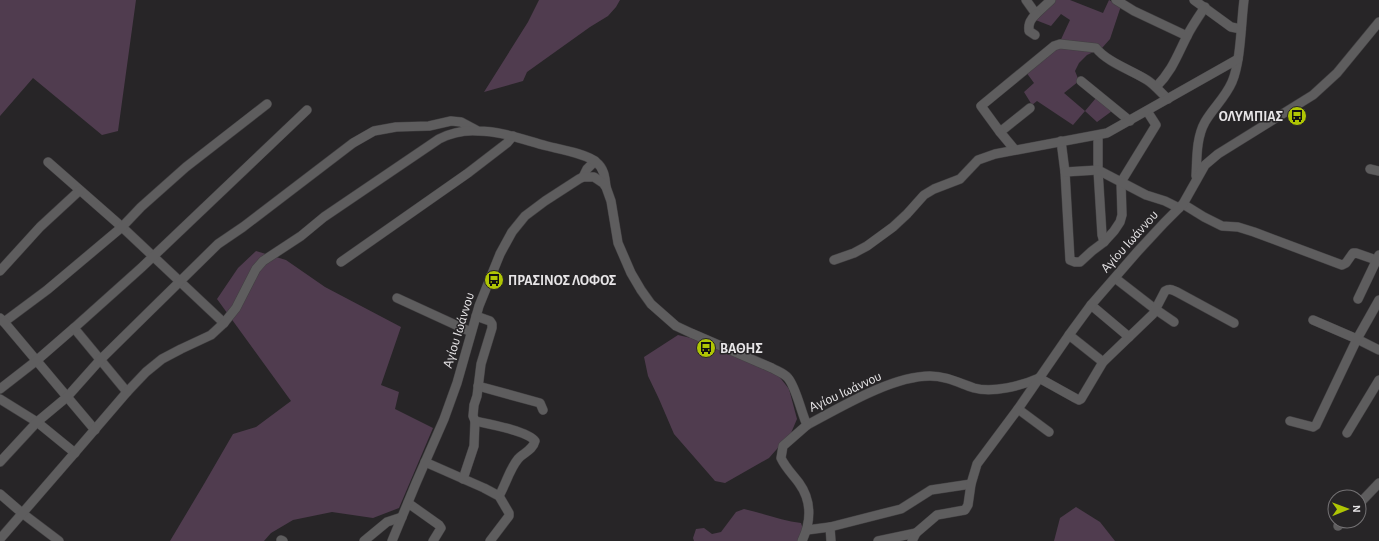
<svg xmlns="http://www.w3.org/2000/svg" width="1379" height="541" font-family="'Alegreya Sans',sans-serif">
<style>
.green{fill:#503c4f}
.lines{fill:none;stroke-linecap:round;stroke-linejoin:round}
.minor-casing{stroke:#424042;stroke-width:10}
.minor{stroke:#5e5d5e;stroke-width:9}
.labels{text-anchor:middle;stroke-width:3;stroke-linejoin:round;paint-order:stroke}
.poi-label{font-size:14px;font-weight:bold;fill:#e7e5e7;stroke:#272527;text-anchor:start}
.street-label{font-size:14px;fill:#e7e5e7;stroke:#272527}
</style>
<rect width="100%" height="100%" fill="#272527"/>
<g class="green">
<path d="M 0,0 L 136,0 L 118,131 L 102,135 L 33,78 L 0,116 Z"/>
<path d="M 539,0 L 620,0 L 616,7 L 608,16 L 590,27 L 527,72 L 523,81 L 484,92 L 528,22 Z"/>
<path d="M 1052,0 L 1070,0 L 1103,13 L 1109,0 L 1121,6 L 1110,39 L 1102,48 L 1087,55 L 1079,63 L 1075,71 L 1079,81 L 1064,93 L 1085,111 L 1096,98 L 1112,111 L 1097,122 L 1085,111 L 1073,125 L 1037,101 L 1032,105 L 1024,92 L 1034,83 L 1026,72 L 1057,48 L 1070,20 L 1061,14 L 1051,26 L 1033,19 Z"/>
<path d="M 256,251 L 286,260 L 325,287 L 401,327 L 381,385 L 399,392 L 395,409 L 433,428 L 399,508 L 373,518 L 332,512 L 293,520 L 271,533 L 264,541 L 170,541 L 204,484 L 233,434 L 256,427 L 291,401 L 217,299 L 238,268 Z"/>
<path d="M 678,335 L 691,338 L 778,375 L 789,389 L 797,419 L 791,433 L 769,458 L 725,483 L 715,481 L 674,434 L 659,399 L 648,376 L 644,357 Z"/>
<path d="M 1076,507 L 1100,522 L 1115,541 L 1054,541 L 1060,518 Z"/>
<path d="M 744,509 C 763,513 782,521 801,523 L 803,529 L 799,541 L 694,541 L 693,538 L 696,529 L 704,528 L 712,534 L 721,532 L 736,512 Z"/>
</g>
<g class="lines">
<defs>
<g id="minor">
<path d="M 1026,0 L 1036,14 L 1051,0"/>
<path d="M 1116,0 L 1134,11 L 1187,36"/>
<path d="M 1194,0 L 1231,27 L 1241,29"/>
<path d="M 1035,35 L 1029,31 C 1028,23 1031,19 1036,14"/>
<path d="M 1081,81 L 1130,121"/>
<path d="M 1156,87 C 1172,71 1177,56 1187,36 C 1192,26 1199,16 1205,7"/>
<path d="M 1030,108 L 1000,132 L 981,106 L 1054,46 L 1060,44 L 1096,48 C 1107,62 1131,70 1147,80 C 1155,85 1161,93 1168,99"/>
<path d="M 1000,132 L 1015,150"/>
<path d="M 1098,136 L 1098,170 L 1102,235 L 1104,242"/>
<path d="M 1061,141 L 1065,172 L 1070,260 L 1075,262 L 1080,262 L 1092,251 L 1104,242 L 1114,231 L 1120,222 L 1122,215 L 1121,182 L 1156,125 L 1147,111"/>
<path d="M 48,162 L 122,227 L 224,323"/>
<path d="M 1370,169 L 1379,171"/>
<path d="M 1065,172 L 1098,170 L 1146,195 L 1165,201 L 1179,208"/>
<path d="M 1196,176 C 1197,159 1196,138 1205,122 C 1213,108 1225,98 1232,82 C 1241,61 1241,23 1244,0"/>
<path d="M 583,177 L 587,169 L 595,161"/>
<path d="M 1183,204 L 1204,217 L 1222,226 L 1238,227 L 1254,232 L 1342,265 L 1346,263 L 1353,253 L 1356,253 L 1379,261"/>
<path d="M 834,260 L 854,253 L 867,246 L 893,227 L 907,214 L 924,195 L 934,189 L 960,179 L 978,160 L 995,154 L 1107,133 L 1238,59"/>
<path d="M 341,262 L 468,173 L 507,143 L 513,136"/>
<path d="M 0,271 L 40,227 L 79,191"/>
<path d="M 1115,278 L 1155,309 L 1174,322"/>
<path d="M 397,298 L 471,332"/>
<path d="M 1358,299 L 1379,255"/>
<path d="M 1091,305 L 1129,337"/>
<path d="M 0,318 L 4,322 L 47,290 L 122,227 L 141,207 L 186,167 L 267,104"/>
<path d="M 1313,320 L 1357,339 L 1379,350"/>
<path d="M 4,322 L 95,430"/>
<path d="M 1069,335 L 1103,362"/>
<path d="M 1039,378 L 1075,398 L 1079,400 L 1081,399 L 1103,362 L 1153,314 L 1165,291 C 1170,288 1172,290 1177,292 L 1234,323"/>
<path d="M 478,386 L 540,403 L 543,410"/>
<path d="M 0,389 L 36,361 L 74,328"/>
<path d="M 127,392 L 74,328 L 141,268 L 307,110"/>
<path d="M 0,399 L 37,422 L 75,453"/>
<path d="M 1018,409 L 1049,432"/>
<path d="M 475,421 C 489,424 528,431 535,441 C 533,450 523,453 518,459 C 509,470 506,484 499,496"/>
<path d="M 1290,421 L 1313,427 L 1316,425 L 1357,339 L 1379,300"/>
<path d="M 1347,433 L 1379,380"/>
<path d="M 0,462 L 37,422 L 67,397 L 100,360 L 218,244 L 243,227 L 353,143 L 374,131 L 396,127 L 429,126 L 451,121 L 461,122 L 476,130"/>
<path d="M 425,462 L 484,488 L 499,496 L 509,513 L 509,516 L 490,541"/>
<path d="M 463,479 L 474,446 L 475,421 L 473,416 L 474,405 L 477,396 L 481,364 L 492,328 L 492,324 L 490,321 L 476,316"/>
<path d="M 0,494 L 22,513 L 59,541"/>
<path d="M 408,503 L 439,525 L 441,528 L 433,541"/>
<path d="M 1359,504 L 1379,483"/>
<path d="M 1338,526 L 1343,521"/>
<path d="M 830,527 L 831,541"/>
<path d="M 807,530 L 830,527 L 901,509 L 931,490 L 971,484"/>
<path d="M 0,539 L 78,449 L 127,392 L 146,372 L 162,359 L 181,349 L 211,335 L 224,323 L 236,308 L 256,269 L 263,261 L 301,236 L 324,217 L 439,139 C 451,133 465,130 478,131 C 501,131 524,140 547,146 C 559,149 587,154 596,162 C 604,168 605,177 606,187"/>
<path d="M 281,540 L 283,541"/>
<path d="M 364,541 L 387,522 L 402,517"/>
<path d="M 392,541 L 416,483 L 444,419 L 457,383 L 479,306 L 500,254 L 512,232 L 525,216 L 545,201 L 579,179 L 583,177 L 594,177 L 603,183 L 606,187 L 611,201 L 618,243 L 631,273 L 641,290 L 651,304 L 676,326 L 691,333 L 772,368 C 777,371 784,373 788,378 C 796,387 801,412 807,425 C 841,407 892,376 930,376 C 946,376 959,383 974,388 C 993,393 1021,386 1039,378"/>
<path d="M 802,541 C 811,522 812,501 799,483 C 793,475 785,467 781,458 L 783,446 L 807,425"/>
<path d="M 878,541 L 916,533"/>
<path d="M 912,541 L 916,533 L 937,515 L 965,510 L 968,505 L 971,484 L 977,464 L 1018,409 L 1069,335 L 1091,305 L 1138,251 L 1164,223 L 1183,204 L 1205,165 L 1218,154 L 1313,95 L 1337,73 L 1379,22"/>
</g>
</defs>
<use href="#minor" class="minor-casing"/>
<use href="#minor" class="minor"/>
</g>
<defs>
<symbol id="bus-disc" viewBox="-11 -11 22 22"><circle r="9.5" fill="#afc504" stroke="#272527"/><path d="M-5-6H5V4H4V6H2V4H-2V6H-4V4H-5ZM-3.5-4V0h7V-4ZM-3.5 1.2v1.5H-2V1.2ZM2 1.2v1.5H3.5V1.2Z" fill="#111"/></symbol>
</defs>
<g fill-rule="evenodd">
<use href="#bus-disc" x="1286" y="105" width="22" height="22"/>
<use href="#bus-disc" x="483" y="269" width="22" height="22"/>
<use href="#bus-disc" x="695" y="337" width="22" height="22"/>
</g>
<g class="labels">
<g class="poi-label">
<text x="1283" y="121" text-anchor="end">ΟΛΥΜΠΙΑΣ</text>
<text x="508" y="285">ΠΡΑΣΙΝΟΣ ΛΟΦΟΣ</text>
<text x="720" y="353">ΒΑΘΗΣ</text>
</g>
<g class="street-label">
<text transform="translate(1129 241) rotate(-48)" y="5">Αγίου Ιωάννου</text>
<text transform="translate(458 330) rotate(-73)" y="5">Αγίου Ιωάννου</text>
<text transform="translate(845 391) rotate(-25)" y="5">Αγίου Ιωάννου</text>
</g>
</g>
<g transform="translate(1347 509) rotate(89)"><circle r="19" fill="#272527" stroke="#747274"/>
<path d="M0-3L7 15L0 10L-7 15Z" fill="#afc504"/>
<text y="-6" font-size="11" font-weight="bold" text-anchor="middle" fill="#e7e5e7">N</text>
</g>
</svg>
